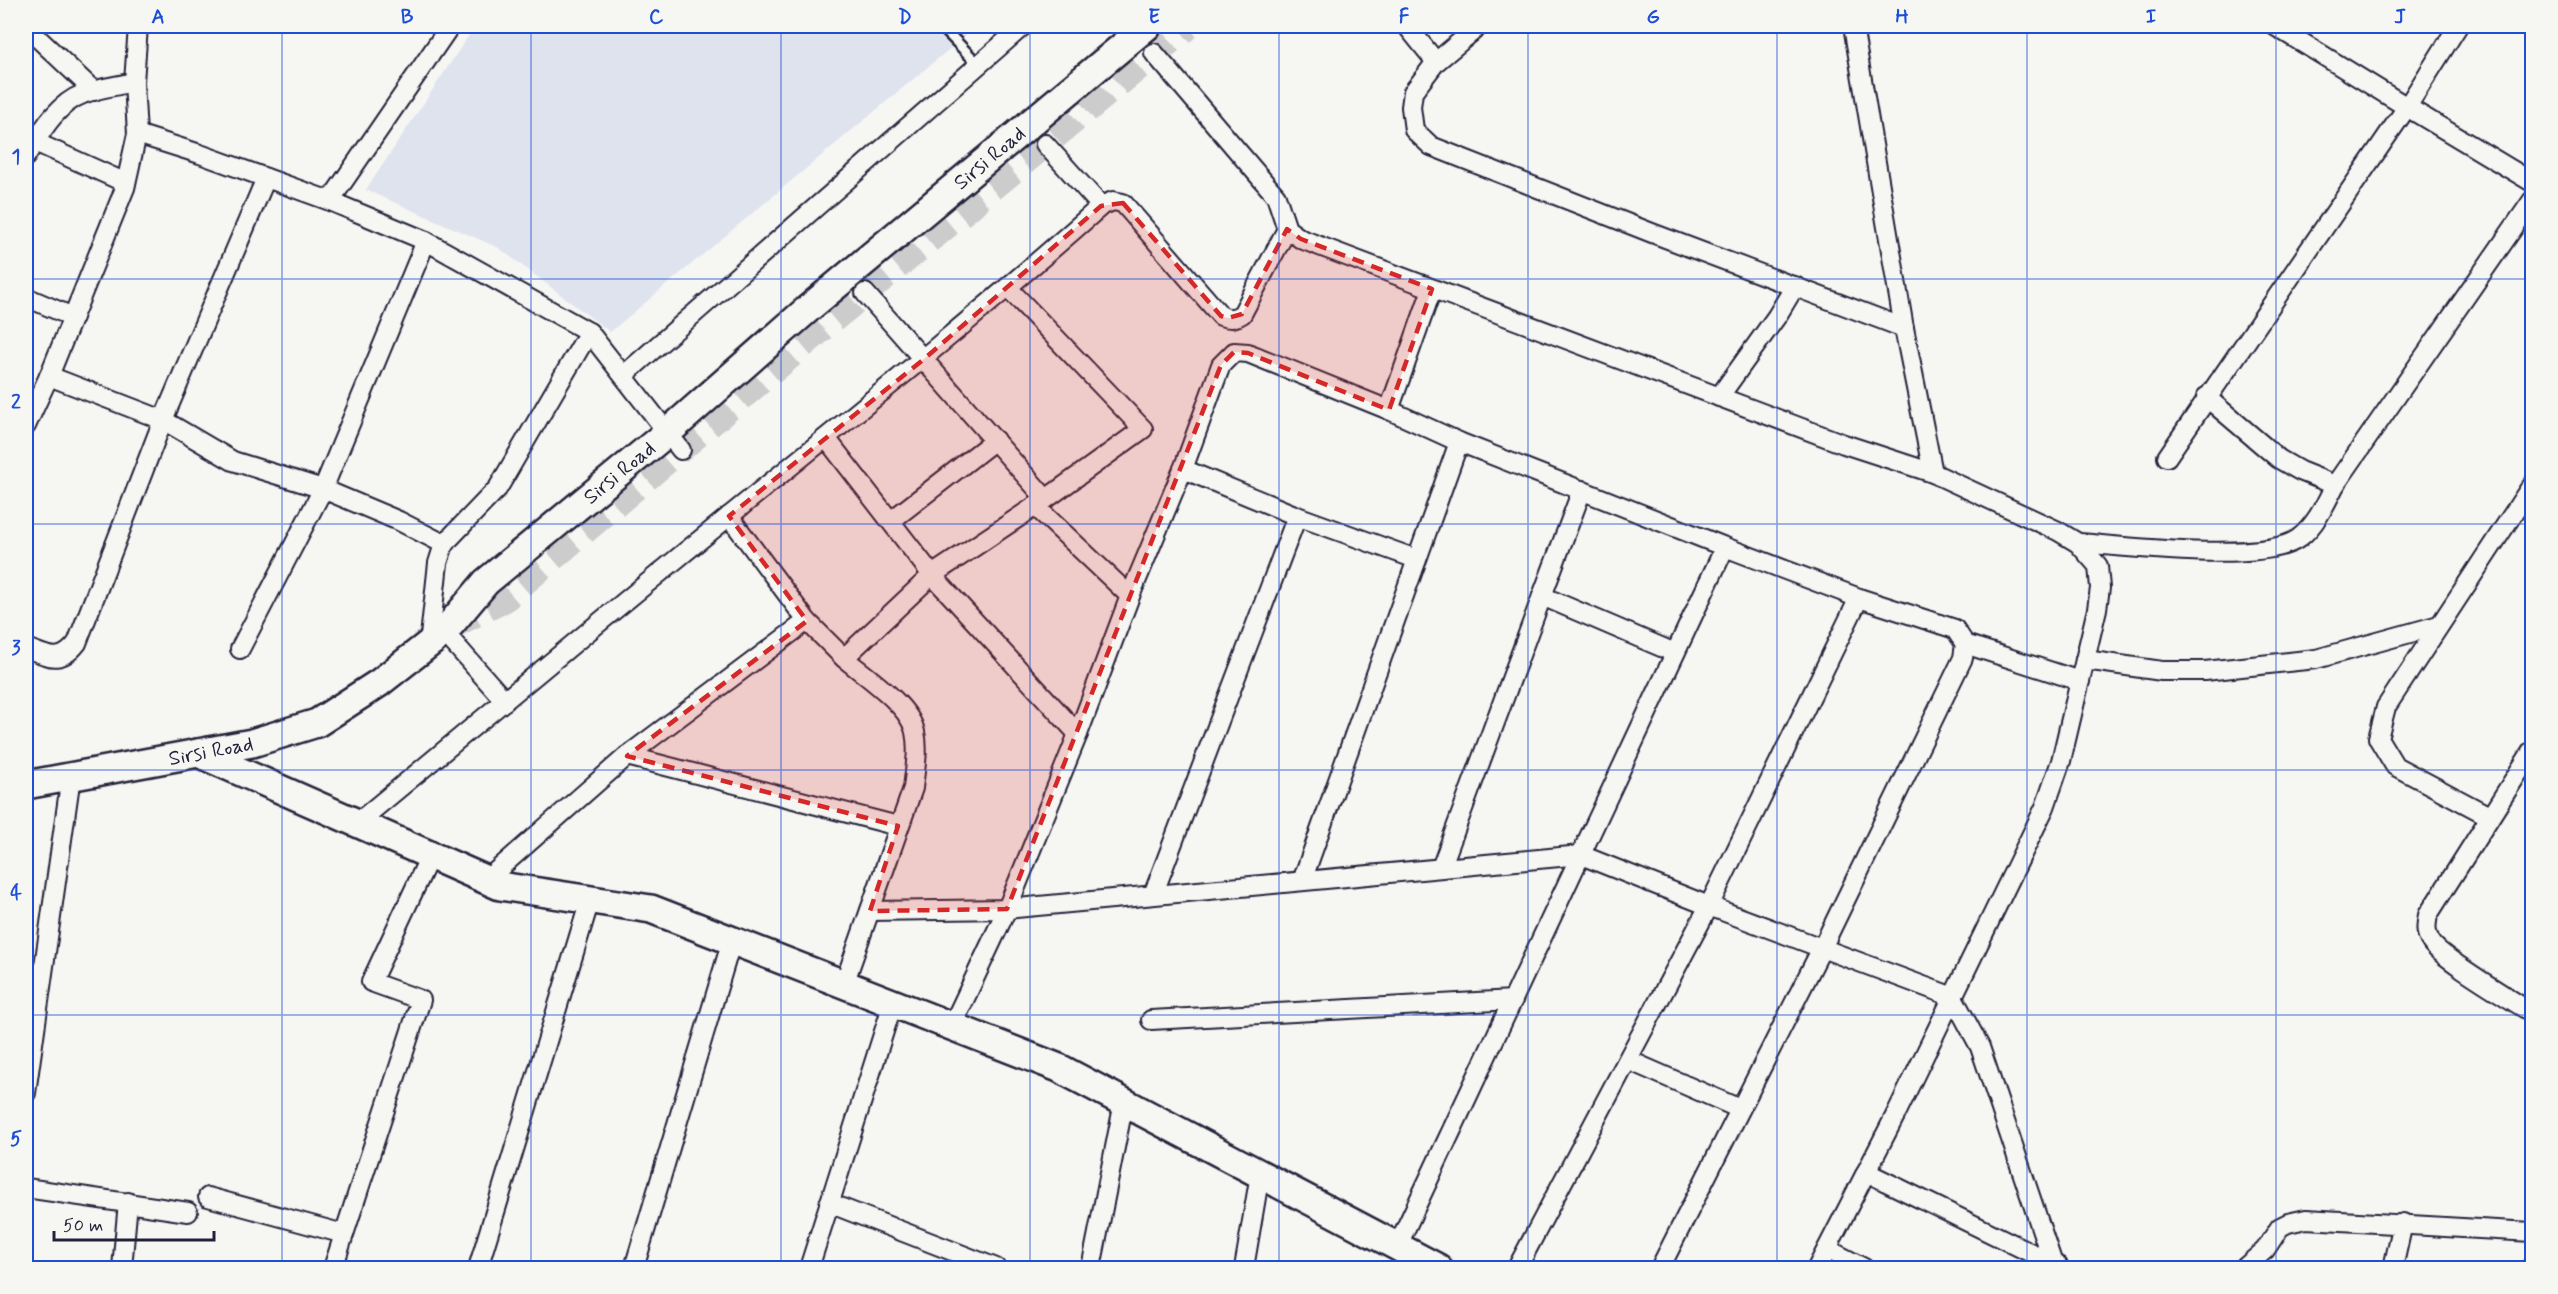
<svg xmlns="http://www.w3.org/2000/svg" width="2558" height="1294" font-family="Mynerve,sans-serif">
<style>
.built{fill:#dee3ee}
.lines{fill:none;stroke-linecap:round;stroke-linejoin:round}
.secondary-tunnel{stroke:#cccccd;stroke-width:27;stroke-dasharray:27 14;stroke-linecap:butt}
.lane-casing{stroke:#22223b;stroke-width:14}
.street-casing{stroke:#22223b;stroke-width:22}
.secondary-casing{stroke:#22223b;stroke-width:32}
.lane{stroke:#f6f6f2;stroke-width:9}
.street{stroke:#f6f6f2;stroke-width:18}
.secondary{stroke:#f6f6f2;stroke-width:27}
.marked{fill:#d62828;fill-opacity:0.2;stroke:#d62828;stroke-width:4.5;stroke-dasharray:12 8;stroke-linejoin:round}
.grid{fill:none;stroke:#1d4ed8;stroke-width:1.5;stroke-opacity:0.55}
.labels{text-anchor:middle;stroke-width:4.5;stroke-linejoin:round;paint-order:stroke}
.street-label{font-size:21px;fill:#22223b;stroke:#f6f6f2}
.neatline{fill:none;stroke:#1d4ed8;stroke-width:2}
.grid-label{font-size:20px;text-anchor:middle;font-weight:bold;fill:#1d4ed8}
</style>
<rect width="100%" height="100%" fill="#f6f6f2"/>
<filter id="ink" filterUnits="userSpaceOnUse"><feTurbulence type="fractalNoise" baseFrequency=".0167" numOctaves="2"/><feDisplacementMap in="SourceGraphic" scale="12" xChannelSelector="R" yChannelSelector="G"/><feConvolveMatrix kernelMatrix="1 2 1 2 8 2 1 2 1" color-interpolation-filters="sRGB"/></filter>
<g filter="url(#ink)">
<path class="built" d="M 475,26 L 977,26 L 610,332 L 499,248 L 366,190 Z"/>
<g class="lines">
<path class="secondary-tunnel" d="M 451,626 L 503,600 L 825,326 L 1188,26"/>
<defs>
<path id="lane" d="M 941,26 L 978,64"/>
<g id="street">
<path d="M 1407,26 L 1436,62"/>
<path d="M 1479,26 L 1436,62 L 1413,92 L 1411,107 L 1414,130 L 1431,146 L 1652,233 L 1904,328"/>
<path d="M 1853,26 L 1904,328 L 1933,473"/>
<path d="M 2275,26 L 2407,107 L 2532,182"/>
<path d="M 26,27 L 94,91"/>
<path d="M 1154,53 L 1276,196 L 1287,229 L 1301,239 L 1844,444 L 1933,473 L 2058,531 L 2078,543 L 2098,566 L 2100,588 L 2097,609 L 2061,761 L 2045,807 L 1895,1116 L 1817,1268"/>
<path d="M 137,134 L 200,154 L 330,201 L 426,241 L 589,332 L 681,450"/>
<path d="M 35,142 L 126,183"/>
<path d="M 26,156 C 40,134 56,104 83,94 C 98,88 117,86 134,82"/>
<path d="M 330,201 L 450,26"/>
<path d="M 1101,206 L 1113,201 L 1123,203 L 1221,316 C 1229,319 1234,319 1242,314 L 1287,229"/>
<path d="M 865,293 L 1046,499"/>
<path d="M 26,297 L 73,317"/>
<path d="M 624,375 L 1023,26"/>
<path d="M 49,376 L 163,420 L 233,461 L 323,489 L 399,521 L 444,544"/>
<path d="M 1719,397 L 1777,316 L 1795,286"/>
<path d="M 2206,397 L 2279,459 L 2300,471 L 2335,485"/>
<path d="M 1389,410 L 1432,289"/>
<path d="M 26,426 L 49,376 L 125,188 L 137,134 L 134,82 L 138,26"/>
<path d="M 826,438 L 932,575 L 1078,734"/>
<path d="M 2167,457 L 2407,107 L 2458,26"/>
<path d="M 1183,469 L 1297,516 L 1416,559"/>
<path d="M 1035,506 L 1130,596"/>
<path d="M 729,516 L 807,621 L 844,658 L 932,575 L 1046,499 L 1143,429 L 1008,288"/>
<path d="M 892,520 L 995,440"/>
<path d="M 2078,543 C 2124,546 2266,564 2299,538 C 2316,525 2326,503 2335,485 L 2532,201"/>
<path d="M 1542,596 L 1582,490"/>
<path d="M 444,632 L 505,701"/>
<path d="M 1965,644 L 2080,681"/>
<path d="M 429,646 L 438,563 L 444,544 L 498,488 L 589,332"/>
<path d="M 26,648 C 48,656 60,665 77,643 L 163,420 L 266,178"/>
<path d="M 240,649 L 323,489 L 426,241"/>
<path d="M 844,658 C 865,676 910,705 915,732 C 919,750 915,770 913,788 L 844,984"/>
<path d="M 2085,660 L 2162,671 L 2205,671 L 2316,659 L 2439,625"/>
<path d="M 2532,751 L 2428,915 C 2426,926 2425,933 2431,942 C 2439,957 2514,1001 2532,1013"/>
<path d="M 627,756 L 898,826"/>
<path d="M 2489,816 L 2395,766 L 2378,738 L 2386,707 L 2532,485"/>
<path d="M 357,823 C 464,735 571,645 679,557 C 821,441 964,328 1101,206 L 1045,144"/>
<path d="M 1441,868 L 1542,596 L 1675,653"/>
<path d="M 486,880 L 627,756 L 807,621"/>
<path d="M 1302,881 L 1459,442"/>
<path d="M 1153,895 L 1297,516"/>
<path d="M 870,911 L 1007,909 L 1581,855 L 1709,906 L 1953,997 L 1980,1047 L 2053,1264"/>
<path d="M 1151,1020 L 1513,1000"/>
<path d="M 952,1026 L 1007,909 L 1078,734 L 1130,596 L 1183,469 L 1221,365 L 1234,352 L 1248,353 L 1389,410 L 1459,442 L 1725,547 L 1397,1247"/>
<path d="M 1628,1060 L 1740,1109"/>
<path d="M 26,1093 L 71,776"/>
<path d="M 1866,1172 L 2058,1266"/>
<path d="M 26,1188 L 188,1212"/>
<path d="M 208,1197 L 344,1234"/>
<path d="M 829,1203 L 996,1268"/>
<path d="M 1827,1249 L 1864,1268"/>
<path d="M 122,1268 L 128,1202"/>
<path d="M 333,1268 L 421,1000 L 371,982 L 430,856"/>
<path d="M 478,1268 L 590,900"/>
<path d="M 634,1268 L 732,940"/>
<path d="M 809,1268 L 893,1003"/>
<path d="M 1091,1268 L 1124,1102"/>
<path d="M 1244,1268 L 1260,1174"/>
<path d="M 1517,1268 L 1709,906 L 1859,598"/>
<path d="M 1660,1268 L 1822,948 L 1963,658 L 1965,644 L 1955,629 L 1859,598 L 1725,547"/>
<path d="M 2244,1268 L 2265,1250 L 2280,1227 L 2288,1223 L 2306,1219 L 2532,1232"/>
<path d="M 2393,1268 L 2403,1223"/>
<path d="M 2532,1268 L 2532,1266"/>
</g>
<g id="secondary">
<path d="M 198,753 L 500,886 L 651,909 L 1059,1068 L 1438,1268"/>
<path id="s1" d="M 26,785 L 252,743 L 317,723 L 379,683 L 444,632 L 486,582 L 668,432 L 809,308 L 1147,26"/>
</g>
</defs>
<use href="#lane" class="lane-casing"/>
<use href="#street" class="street-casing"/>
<use href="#secondary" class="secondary-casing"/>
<use href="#lane" class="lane"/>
<use href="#street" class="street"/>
<use href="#secondary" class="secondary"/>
</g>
</g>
<path class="marked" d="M 1123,203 L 1221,316 L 1228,318 L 1242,314 L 1287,229 L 1301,239 L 1432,289 L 1389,410 L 1248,353 L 1234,352 L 1221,365 L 1007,909 L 870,911 L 898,826 L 627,756 L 807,621 L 729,516 L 924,359 L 1101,206 Z"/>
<path class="grid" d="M 282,26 L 282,1268M 531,26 L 531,1268M 781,26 L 781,1268M 1030,26 L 1030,1268M 1279,26 L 1279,1268M 1528,26 L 1528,1268M 1777,26 L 1777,1268M 2027,26 L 2027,1268M 2276,26 L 2276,1268M 26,279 L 2532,279M 26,524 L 2532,524M 26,770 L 2532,770M 26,1015 L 2532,1015"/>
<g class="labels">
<g class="street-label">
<text dy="7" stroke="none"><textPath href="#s1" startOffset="1178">Sirsi Road</textPath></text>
<text dy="7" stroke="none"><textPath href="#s1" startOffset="692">Sirsi Road</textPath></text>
<text dy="7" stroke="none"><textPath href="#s1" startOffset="188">Sirsi Road</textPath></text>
</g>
</g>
<rect width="2558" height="1294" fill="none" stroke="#f6f6f2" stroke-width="66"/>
<path d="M54 1231v9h160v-9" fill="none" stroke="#22223b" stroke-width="3"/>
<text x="63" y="1231" font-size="18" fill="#22223b" stroke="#f6f6f2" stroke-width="4.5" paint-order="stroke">50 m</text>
<rect x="33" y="33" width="2492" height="1228" class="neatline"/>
<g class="grid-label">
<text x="158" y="23">A</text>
<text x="407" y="23">B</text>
<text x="656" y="23">C</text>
<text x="905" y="23">D</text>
<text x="1154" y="23">E</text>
<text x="1404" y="23">F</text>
<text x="1653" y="23">G</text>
<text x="1902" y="23">H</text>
<text x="2151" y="23">I</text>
<text x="2400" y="23">J</text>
<text x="16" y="163">1</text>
<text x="16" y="408">2</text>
<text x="16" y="654">3</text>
<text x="16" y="899">4</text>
<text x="16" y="1145">5</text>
</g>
</svg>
